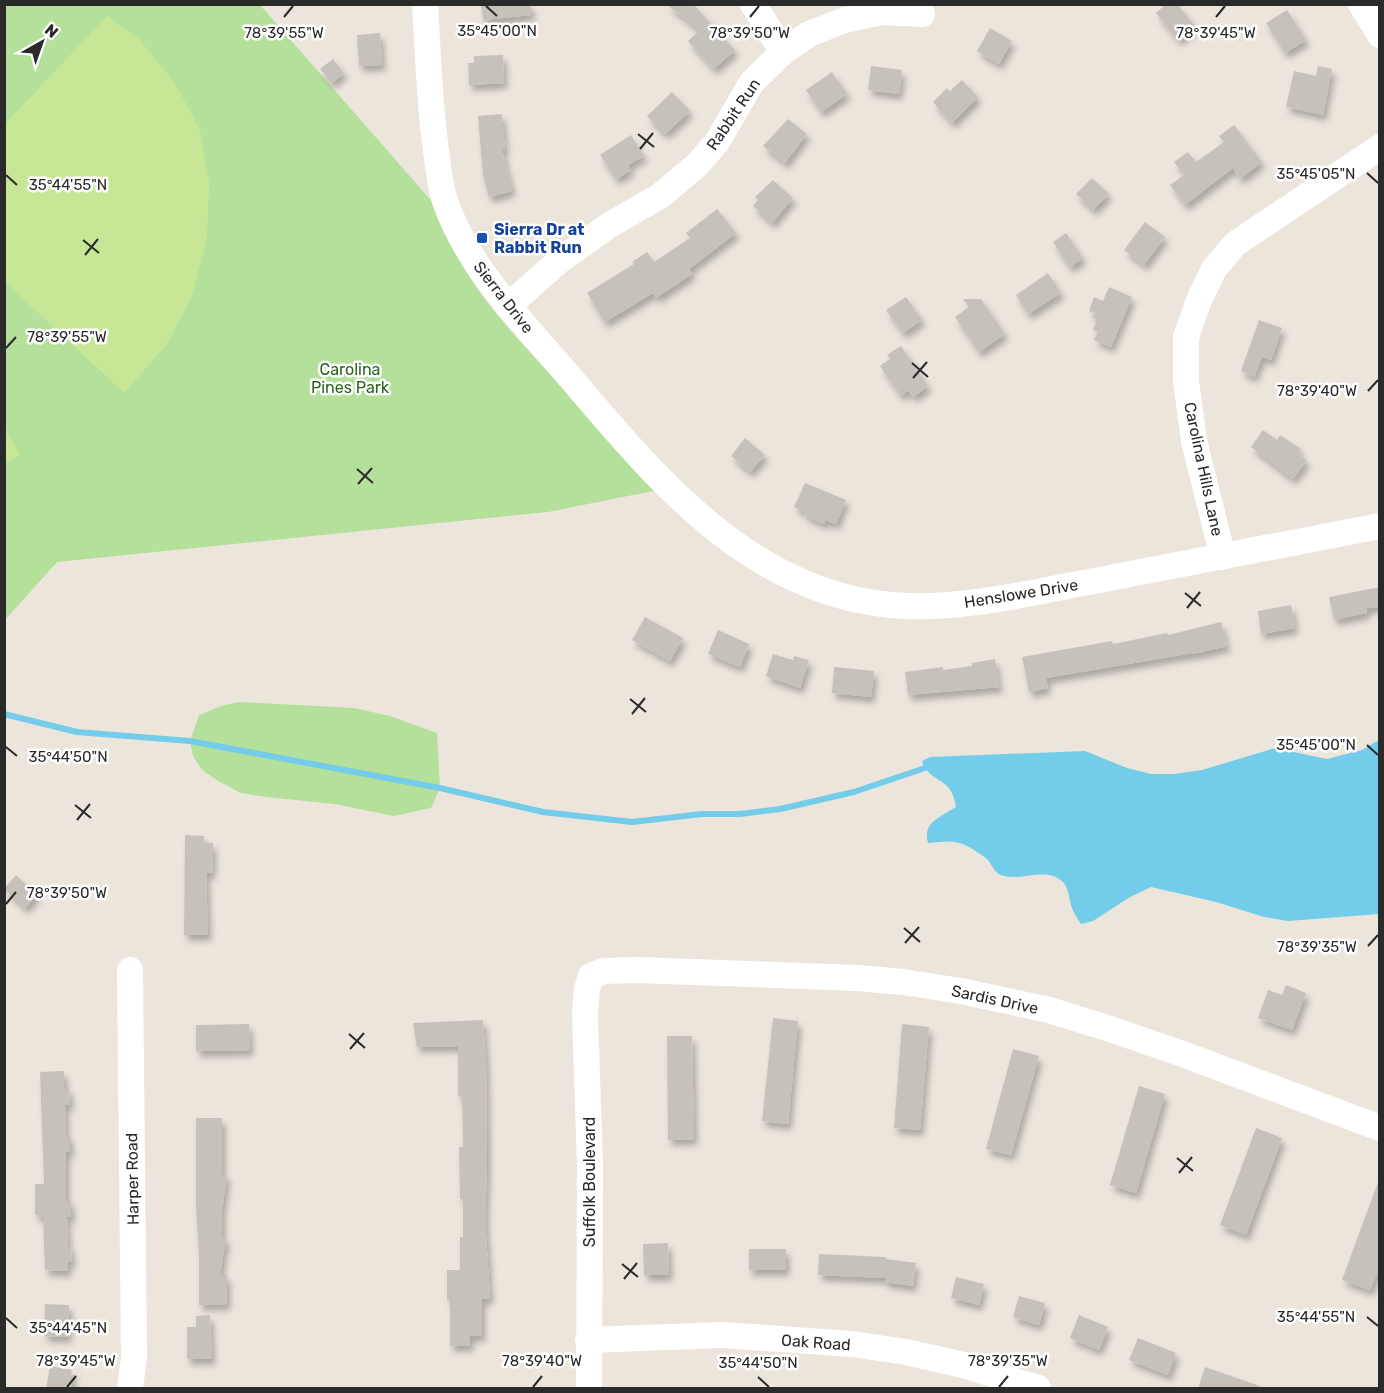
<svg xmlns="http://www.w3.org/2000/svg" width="1384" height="1393" font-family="Rubik,sans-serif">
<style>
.green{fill:#b4e09b}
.pitch{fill:#c7e797}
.water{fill:#73cce9}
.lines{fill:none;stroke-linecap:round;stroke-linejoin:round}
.stream{stroke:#73cce9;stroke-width:6}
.building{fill:#c7c1bc;filter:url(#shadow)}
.minor{stroke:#fff;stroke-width:26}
.ticks{fill:none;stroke:#2a2a2a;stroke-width:2}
.transit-dot{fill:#1a4fb4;stroke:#fff;stroke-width:2}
.labels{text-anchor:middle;stroke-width:5;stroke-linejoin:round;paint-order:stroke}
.street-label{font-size:16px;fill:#2a2a2a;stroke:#fff}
.transit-label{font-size:16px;font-weight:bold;fill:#164399;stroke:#fff;text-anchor:start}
.park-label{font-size:16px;fill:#2d641d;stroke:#fff}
.ticks-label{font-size:15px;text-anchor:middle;fill:#2a2a2a;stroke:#fff;stroke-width:5;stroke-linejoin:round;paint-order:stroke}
</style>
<defs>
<filter id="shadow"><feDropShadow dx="3.5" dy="6" stdDeviation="3" flood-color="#0004"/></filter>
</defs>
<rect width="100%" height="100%" fill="#ebe5dc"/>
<g class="green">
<path d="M 5,5 L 260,5 L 435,205 C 461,280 500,320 552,376 C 587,414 622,452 658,490 L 548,512 L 57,562 L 5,620 Z"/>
<path d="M 239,702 L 354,708 L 390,716 L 437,733 L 440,788 L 431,808 L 394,816 L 335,804 L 266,797 L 241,793 L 220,782 L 202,770 L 193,756 L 190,741 L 199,715 L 221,706 Z"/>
</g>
<g class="pitch">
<path d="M 107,16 L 139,39 L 175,83 L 200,130 L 209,183 L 207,239 L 192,296 L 167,344 L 124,393 L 4,281 L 5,124 Z"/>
<path d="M 4,426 L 20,455 L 5,463 L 4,463 Z"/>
</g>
<path class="water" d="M 1379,740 L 1379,914 L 1288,921 L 1264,917 L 1216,902 L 1151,887 L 1130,897 L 1093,921 L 1081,924 C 1078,919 1074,914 1072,908 C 1069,900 1069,888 1063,882 C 1047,866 1022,881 1004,876 C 995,874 993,867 988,860 C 984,856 981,855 977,852 C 958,839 951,841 928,843 C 922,822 941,817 956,807 C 952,775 929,784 922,761 L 930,757 L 1085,751 L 1127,768 L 1151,774 L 1174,774 L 1202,770 L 1275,748 L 1327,759 L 1362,750 Z"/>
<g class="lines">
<path class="stream" d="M 4,714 L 77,732 L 190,741 L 440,788 L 543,812 L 632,822 L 702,814 L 740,814 L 780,809 L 854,792 L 925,768"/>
</g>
<g class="building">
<path d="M 481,4 L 531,4 L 531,15 L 483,20 Z"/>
<path d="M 666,4 L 693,4 L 735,50 L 714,69 L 688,41 L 700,30 Z"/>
<path d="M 1166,4 L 1177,4 L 1195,26 L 1178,40 L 1156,13 Z"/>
<path d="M 1287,10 L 1306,40 L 1285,53 L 1266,23 Z"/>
<path d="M 990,28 L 1012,41 L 999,64 L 977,51 Z"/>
<path d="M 380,33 L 382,65 L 359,66 L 357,35 Z"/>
<path d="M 503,55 L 504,83 L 469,85 L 468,63 L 474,63 L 474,56 Z"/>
<path d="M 333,59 L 344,73 L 332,83 L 320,69 Z"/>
<path d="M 871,66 L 902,70 L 899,94 L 868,90 Z"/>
<path d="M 1318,66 L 1332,69 L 1323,115 L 1286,107 L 1294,71 L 1316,76 Z"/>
<path d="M 832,72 L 847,94 L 821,112 L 806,90 Z"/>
<path d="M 962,80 L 978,97 L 952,123 L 933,102 L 947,88 L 950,91 Z"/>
<path d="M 672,92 L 690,111 L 665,134 L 647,116 Z"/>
<path d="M 502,114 L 505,150 L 502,150 L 512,191 L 489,197 L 483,175 L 478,116 Z"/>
<path d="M 788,119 L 807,134 L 785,163 L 763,146 Z"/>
<path d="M 1234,125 L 1262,162 L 1240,179 L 1233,168 L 1185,205 L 1170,185 L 1184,175 L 1174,162 L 1188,152 L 1196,162 L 1224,142 L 1219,136 Z"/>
<path d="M 631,135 L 644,156 L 628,165 L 631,170 L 616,179 L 600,155 Z"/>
<path d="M 1092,178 L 1109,194 L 1093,210 L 1076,194 Z"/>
<path d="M 773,180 L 793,198 L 772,223 L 753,206 L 758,200 L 755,197 Z"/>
<path d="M 717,209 L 736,233 L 689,269 L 692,274 L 656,298 L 653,293 L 605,322 L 587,293 L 634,264 L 632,262 L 647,252 L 654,262 L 690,238 L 686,233 Z"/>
<path d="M 1145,222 L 1165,237 L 1144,265 L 1124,250 Z"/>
<path d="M 1066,233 L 1083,258 L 1070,267 L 1053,242 Z"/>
<path d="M 1048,273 L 1061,293 L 1028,314 L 1016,295 Z"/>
<path d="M 1109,287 L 1132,297 L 1111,347 L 1094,340 L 1098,332 L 1093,330 L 1097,319 L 1093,318 L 1095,313 L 1089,311 L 1094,297 L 1103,301 Z"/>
<path d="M 906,297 L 922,320 L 903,333 L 886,310 Z"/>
<path d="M 963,299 L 981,299 L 1005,334 L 979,352 L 955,317 L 969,307 Z"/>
<path d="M 1259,320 L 1282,328 L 1271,360 L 1262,357 L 1254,377 L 1241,371 Z"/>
<path d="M 901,346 L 928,386 L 913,397 L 908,390 L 901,396 L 880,366 L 890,359 L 887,355 Z"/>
<path d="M 1263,430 L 1277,440 L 1280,435 L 1301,449 L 1297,453 L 1307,460 L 1293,479 L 1251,447 Z"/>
<path d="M 745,438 L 765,455 L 750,472 L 731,456 Z"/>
<path d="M 805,483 L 846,500 L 836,524 L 825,520 L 824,524 L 804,515 L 805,512 L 794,507 Z"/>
<path d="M 1380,587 L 1380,607 L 1366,608 L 1367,613 L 1334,620 L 1329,597 Z"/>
<path d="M 1291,605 L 1295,628 L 1261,634 L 1258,611 Z"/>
<path d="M 645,617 L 683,638 L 670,661 L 632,640 Z"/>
<path d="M 1221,622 L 1227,646 L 1193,654 L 1193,653 L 1046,678 L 1048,688 L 1029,692 L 1022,657 L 1112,641 L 1113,644 L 1167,633 L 1168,635 Z"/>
<path d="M 718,630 L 749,644 L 740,667 L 708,654 Z"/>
<path d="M 773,654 L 793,660 L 794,656 L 809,660 L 800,688 L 766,676 Z"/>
<path d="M 995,659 L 999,687 L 908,695 L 905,672 L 943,667 L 943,670 L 972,666 L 972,663 Z"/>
<path d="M 834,667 L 874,671 L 871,697 L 832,693 Z"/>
<path d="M 185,835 L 204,836 L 204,843 L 213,843 L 212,873 L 206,873 L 208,935 L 184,935 Z"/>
<path d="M 16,875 L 37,895 L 25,908 L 4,889 Z"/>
<path d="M 1286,985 L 1306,993 L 1292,1030 L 1258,1018 L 1268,990 L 1282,995 Z"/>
<path d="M 773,1018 L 798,1021 L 788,1124 L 762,1121 Z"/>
<path d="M 483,1020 L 486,1065 L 487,1165 L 485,1219 L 490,1298 L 482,1299 L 482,1336 L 470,1336 L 470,1346 L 450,1346 L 450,1299 L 447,1299 L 447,1270 L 460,1270 L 460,1237 L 463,1237 L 463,1199 L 460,1199 L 459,1147 L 463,1147 L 462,1096 L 458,1096 L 458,1046 L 417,1047 L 413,1023 Z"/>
<path d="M 249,1024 L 250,1050 L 196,1051 L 196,1025 Z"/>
<path d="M 902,1024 L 929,1027 L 920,1130 L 894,1128 Z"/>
<path d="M 667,1036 L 692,1036 L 694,1139 L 668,1140 Z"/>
<path d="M 1013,1049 L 1039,1056 L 1011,1155 L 986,1149 Z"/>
<path d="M 64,1071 L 64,1088 L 69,1088 L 70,1105 L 65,1105 L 66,1136 L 70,1136 L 70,1152 L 66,1152 L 66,1201 L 71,1201 L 71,1217 L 67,1217 L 68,1247 L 71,1247 L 72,1262 L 68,1261 L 68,1271 L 45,1270 L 43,1217 L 35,1215 L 35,1184 L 44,1184 L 40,1072 Z"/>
<path d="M 1139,1086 L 1165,1094 L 1136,1193 L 1110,1185 Z"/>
<path d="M 196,1118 L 222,1118 L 222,1175 L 227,1175 L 222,1210 L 222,1238 L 226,1238 L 220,1275 L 227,1275 L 227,1304 L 199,1305 L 199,1256 L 196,1205 Z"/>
<path d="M 1256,1128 L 1282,1138 L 1246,1235 L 1220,1225 Z"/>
<path d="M 1378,1182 L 1380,1183 L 1380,1266 L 1370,1290 L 1342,1280 Z"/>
<path d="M 668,1243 L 669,1275 L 644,1275 L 643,1244 Z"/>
<rect x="749" y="1249" width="37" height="21"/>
<path d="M 819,1254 L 886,1257 L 886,1259 L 916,1263 L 913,1286 L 885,1282 L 885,1278 L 818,1275 Z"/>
<path d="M 956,1277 L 984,1284 L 979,1305 L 951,1298 Z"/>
<path d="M 1019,1296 L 1045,1303 L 1039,1325 L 1013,1317 Z"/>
<path d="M 45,1304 L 69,1305 L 68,1337 L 44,1336 Z"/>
<path d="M 210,1315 L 212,1359 L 187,1359 L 187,1327 L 196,1327 L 196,1316 Z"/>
<path d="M 1079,1315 L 1108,1327 L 1099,1350 L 1070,1338 Z"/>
<path d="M 1138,1338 L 1176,1353 L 1168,1375 L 1129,1360 Z"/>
<path d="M 50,1366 L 72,1370 L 71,1374 L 74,1375 L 71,1389 L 46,1389 Z"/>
<path d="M 1205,1367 L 1260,1386 L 1260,1389 L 1198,1389 Z"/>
</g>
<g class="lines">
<g class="minor">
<path d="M 425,4 C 428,53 429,102 436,150 C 438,167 440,185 445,201 C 468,267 518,317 562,368 C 651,472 744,591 891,605 C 958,611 1028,593 1094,581 C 1189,563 1284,545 1380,526"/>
<path d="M 753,4 L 783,52"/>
<path d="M 1361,4 L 1380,35"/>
<path d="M 508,306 L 559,261 L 608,226 L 660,196 L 697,165 L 717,142 L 752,82 L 783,52 L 809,34 L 845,20 L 881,12 L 922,14"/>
<path d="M 1223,557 L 1194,441 L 1186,381 L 1186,337 L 1199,300 L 1214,269 L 1235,244 L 1380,147"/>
<path d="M 588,1340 L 723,1335 L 852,1344 L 906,1352 L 963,1365 L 1038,1388"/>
<path d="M 130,1388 L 134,1358 L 130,970"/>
<path d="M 589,1388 L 590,1167 L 585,1014 L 587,989 L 591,976 L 604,971 L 637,970 L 858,978 L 903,982 L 961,991 L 1049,1010 L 1104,1027 L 1180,1053 L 1380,1128"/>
</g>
</g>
<path class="ticks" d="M 486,6 L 497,16M 284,17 L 293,6M 750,17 L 759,6M 1216,17 L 1225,6M 638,134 L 654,147M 640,149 L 653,133M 1367,173 L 1378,183M 6,175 L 17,185M 83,240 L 99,253M 85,255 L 98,239M 6,348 L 16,337M 912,363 L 928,377M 913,378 L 927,362M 1368,391 L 1378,380M 357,469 L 373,483M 358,484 L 372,468M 1185,593 L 1201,606M 1187,608 L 1200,592M 630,699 L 646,712M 632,714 L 645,698M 1367,745 L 1378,755M 6,747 L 17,756M 75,805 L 91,818M 77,820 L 90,804M 6,904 L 16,892M 904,928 L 920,942M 905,943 L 919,927M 1368,946 L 1378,935M 349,1034 L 365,1048M 350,1049 L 364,1033M 1177,1158 L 1193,1171M 1179,1173 L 1192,1157M 622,1264 L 638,1277M 624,1279 L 637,1263M 1367,1317 L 1378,1326M 6,1318 L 17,1328M 758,1377 L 769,1387M 67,1387 L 76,1376M 533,1387 L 542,1376M 999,1387 L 1008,1376"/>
<rect class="transit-dot" x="476" y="232" width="12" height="12" rx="3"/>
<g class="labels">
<g class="street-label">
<text transform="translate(733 114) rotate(-56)" y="6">Rabbit Run</text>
<text transform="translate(504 297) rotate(52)" y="6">Sierra Drive</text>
<text transform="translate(1204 469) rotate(78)" y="6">Carolina Hills Lane</text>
<text transform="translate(1021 593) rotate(-9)" y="6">Henslowe Drive</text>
<text transform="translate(995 999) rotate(12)" y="6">Sardis Drive</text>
<text transform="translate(132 1179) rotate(-91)" y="6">Harper Road</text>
<text transform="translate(589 1182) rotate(-90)" y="6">Suffolk Boulevard</text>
<text transform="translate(816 1342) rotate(4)" y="6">Oak Road</text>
</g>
<g class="transit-label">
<text x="494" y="235">Sierra Dr at<tspan x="494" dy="18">Rabbit Run</tspan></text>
</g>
<g class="park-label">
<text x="350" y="375">Carolina<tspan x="350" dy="18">Pines Park</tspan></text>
</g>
</g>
<g class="ticks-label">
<text x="497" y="36">35°45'00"N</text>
<text x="284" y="38">78°39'55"W</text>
<text x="750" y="38">78°39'50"W</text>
<text x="1216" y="38">78°39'45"W</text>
<text x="1316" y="179">35°45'05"N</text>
<text x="68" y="190">35°44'55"N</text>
<text x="67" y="342">78°39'55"W</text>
<text x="1317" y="396">78°39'40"W</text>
<text x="1316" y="750">35°45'00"N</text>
<text x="68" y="762">35°44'50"N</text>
<text x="67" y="898">78°39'50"W</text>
<text x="1317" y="952">78°39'35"W</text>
<text x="1316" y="1322">35°44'55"N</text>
<text x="68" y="1333">35°44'45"N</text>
<text x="76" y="1366">78°39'45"W</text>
<text x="542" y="1366">78°39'40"W</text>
<text x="1008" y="1366">78°39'35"W</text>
<text x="758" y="1368">35°44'50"N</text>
</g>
<rect width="1384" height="1393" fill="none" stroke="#2a2a2a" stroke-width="12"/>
<g transform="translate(42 42) rotate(40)" stroke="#ffffff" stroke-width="4.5" paint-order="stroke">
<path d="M0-4.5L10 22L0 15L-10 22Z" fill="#2a2a2a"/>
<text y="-9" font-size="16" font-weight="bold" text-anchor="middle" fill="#2a2a2a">N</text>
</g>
</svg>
